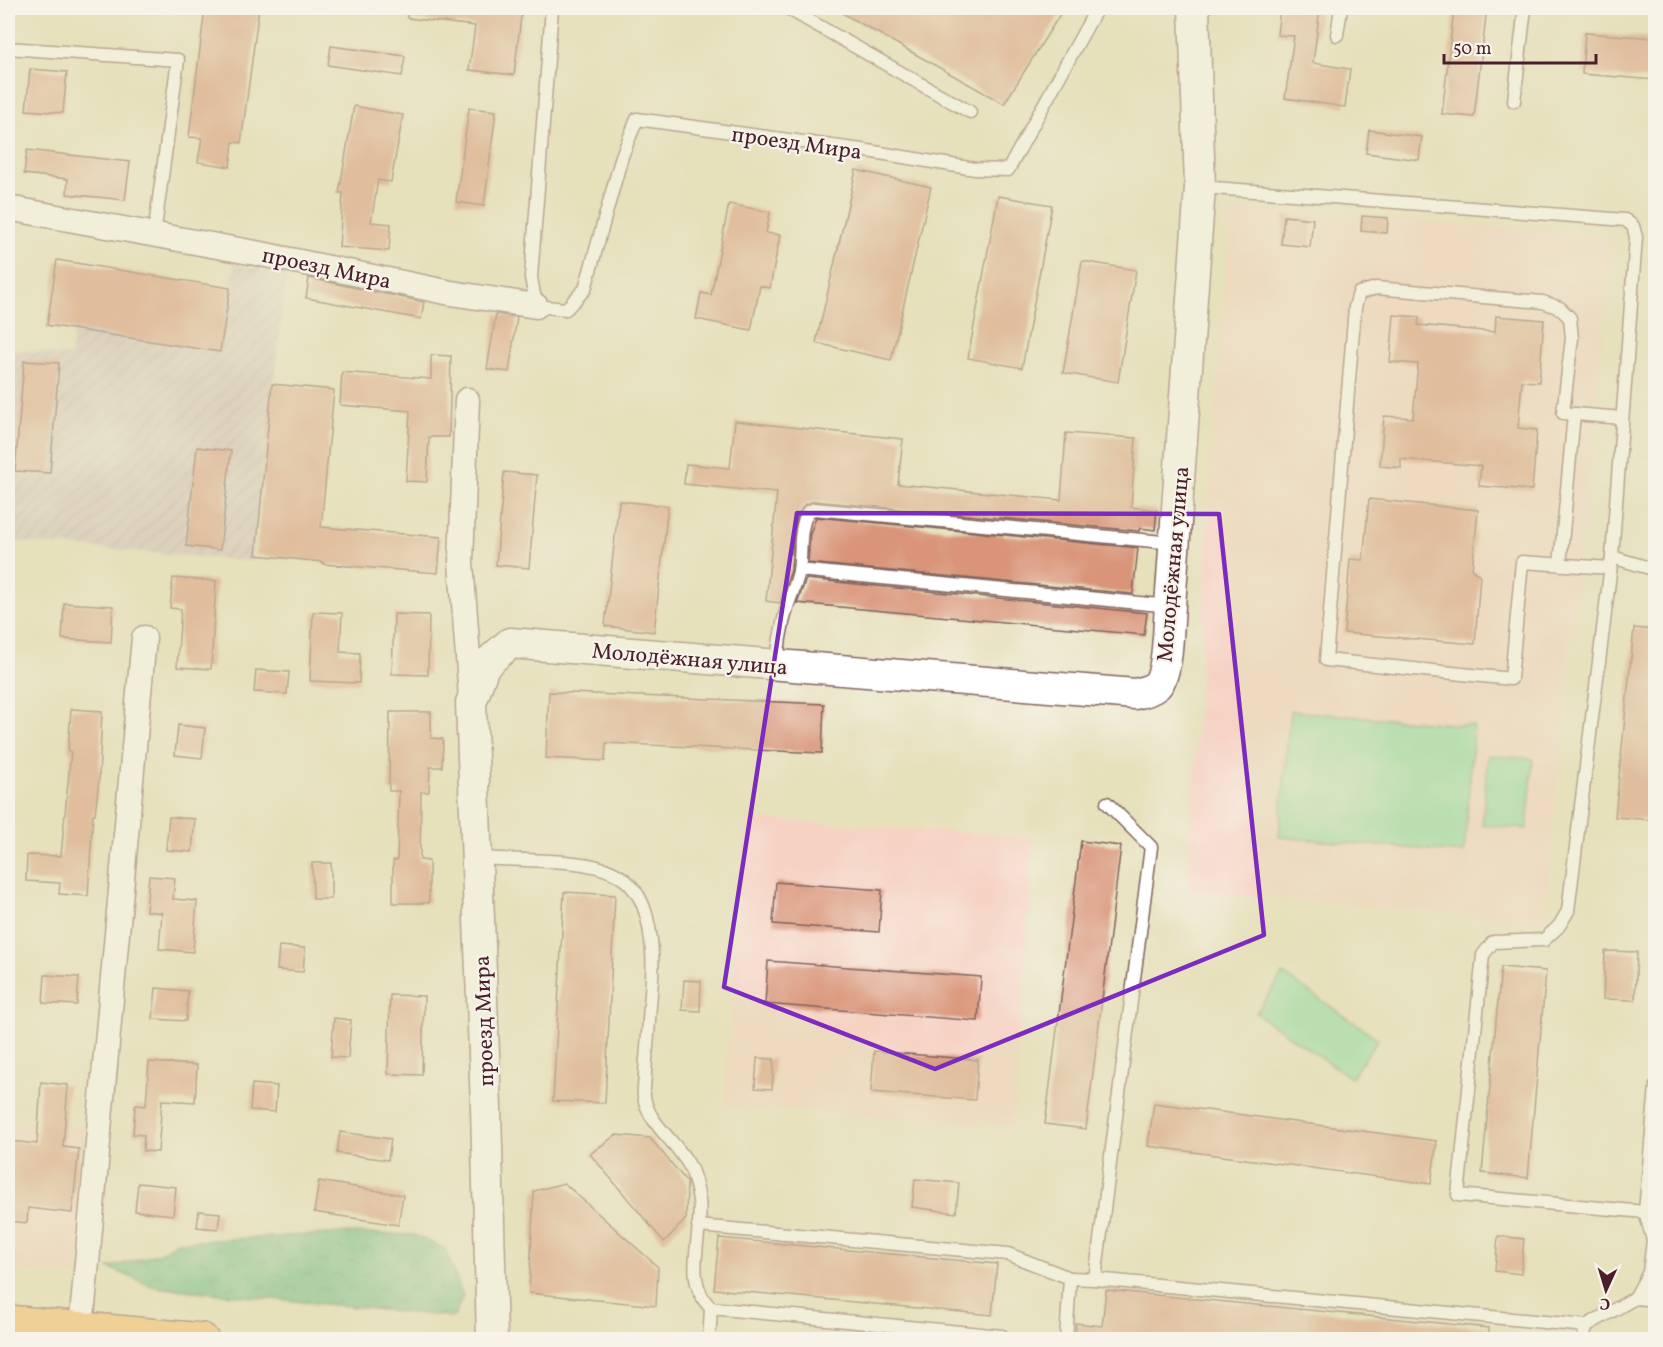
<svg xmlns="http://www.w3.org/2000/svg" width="1663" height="1347" font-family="Vollkorn,serif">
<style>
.built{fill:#f6d2c3}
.industrial{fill:url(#industrial-furrows)}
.forest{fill:url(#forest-crowns);stroke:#5b6e59;stroke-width:1.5}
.park{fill:#85dca1;stroke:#687e66;stroke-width:1.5}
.building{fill:#d99479}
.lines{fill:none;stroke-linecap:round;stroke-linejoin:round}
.service-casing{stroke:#81635d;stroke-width:15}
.minor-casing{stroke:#81635d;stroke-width:27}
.tertiary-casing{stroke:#81635d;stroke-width:33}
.primary-casing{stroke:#81635d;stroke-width:36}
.service{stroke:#fff;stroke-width:12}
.minor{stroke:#fff;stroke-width:24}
.tertiary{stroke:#fff;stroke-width:30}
.primary{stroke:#fabe6d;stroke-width:33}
.marked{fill:none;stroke:#7b2cbf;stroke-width:4.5;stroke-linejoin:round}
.labels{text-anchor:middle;stroke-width:4.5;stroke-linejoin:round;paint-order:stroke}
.street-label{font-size:22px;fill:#4a1f2b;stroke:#f7f3e8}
</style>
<defs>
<pattern id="industrial-furrows" width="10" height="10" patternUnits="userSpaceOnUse" patternTransform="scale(1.5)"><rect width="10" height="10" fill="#d1bfbd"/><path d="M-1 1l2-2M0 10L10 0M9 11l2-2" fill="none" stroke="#b5a4a3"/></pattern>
<pattern id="forest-crowns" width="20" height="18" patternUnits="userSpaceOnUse" patternTransform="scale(1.5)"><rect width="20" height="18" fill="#6cbc87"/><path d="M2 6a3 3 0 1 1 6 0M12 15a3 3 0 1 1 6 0" fill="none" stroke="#5b986f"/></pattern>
</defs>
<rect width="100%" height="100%" fill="#f7f3e8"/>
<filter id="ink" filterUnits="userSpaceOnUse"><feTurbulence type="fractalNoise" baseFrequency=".0167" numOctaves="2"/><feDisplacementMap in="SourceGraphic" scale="12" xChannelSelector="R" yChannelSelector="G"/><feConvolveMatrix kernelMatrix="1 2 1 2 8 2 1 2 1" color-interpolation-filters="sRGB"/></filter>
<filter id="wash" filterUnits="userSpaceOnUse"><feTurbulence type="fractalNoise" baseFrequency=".008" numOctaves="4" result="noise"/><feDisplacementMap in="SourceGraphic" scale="24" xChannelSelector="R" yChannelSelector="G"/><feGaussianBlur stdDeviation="1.35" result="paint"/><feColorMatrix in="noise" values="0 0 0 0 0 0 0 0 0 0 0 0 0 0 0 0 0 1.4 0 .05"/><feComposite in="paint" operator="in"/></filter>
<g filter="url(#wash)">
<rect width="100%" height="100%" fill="#e6e0bb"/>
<g class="built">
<path d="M 1231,207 L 1612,237 L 1544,922 L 1188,891 L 1213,432 Z"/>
<path d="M 744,818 L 1033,838 L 1013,1126 L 724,1106 Z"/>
<path d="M 8,1122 L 88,1129 L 77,1276 L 8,1272 Z"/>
</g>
<path class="industrial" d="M 234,264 L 287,274 L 251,561 L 8,541 L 8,349 L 70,356 L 74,329 L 219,352 Z"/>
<path class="forest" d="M 346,1233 L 414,1235 L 445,1249 L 463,1296 L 454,1317 L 154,1287 L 109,1268 L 160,1253 L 178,1242 Z"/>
<g class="park">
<path d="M 1290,711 L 1474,726 L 1464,853 L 1279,837 Z"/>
<path d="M 1488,755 L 1533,759 L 1527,829 L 1482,825 Z"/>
<path d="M 1283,974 L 1378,1039 L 1351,1078 L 1256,1013 Z"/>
</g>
<g id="blocks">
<g class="building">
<path d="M 205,8 L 259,8 L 241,143 L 233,142 L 230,167 L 198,162 L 202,138 L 189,137 Z"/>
<path d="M 407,8 L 522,8 L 514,75 L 469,70 L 475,26 L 407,18 Z"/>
<path d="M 833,8 L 1064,8 L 1004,104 Z"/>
<path d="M 1280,8 L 1320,8 L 1313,63 L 1350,69 L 1345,107 L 1285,98 L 1294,36 L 1277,35 Z"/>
<path d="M 1454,8 L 1487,8 L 1474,117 L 1442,114 Z"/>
<path d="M 1585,33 L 1656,38 L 1656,80 L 1582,74 Z"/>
<path d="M 331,46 L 405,56 L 402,76 L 328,65 Z"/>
<path d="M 30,69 L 67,72 L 63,113 L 26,110 Z"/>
<path d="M 354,106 L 403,115 L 391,182 L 378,180 L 371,222 L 391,224 L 389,251 L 339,247 L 343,193 L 339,193 Z"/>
<path d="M 469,108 L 496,111 L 484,206 L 456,202 Z"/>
<path d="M 1369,130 L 1422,137 L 1419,160 L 1366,153 Z"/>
<path d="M 27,150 L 130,162 L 125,200 L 67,194 L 68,179 L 24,174 Z"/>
<path d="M 856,170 L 931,187 L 891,360 L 816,343 Z"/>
<path d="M 998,196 L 1052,205 L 1022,368 L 968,358 Z"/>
<path d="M 729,204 L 770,212 L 766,233 L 780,235 L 770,288 L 760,286 L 751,330 L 696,319 L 701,293 L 711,295 Z"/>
<path d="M 1284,216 L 1313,219 L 1310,247 L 1281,244 Z"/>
<path d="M 1362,216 L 1388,218 L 1387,233 L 1361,231 Z"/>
<path d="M 57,260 L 230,288 L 220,352 L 47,325 Z"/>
<path d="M 1082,261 L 1136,270 L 1118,382 L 1063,373 Z"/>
<path d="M 309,278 L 424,302 L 421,319 L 306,298 Z"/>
<path d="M 496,314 L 517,317 L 509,372 L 487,369 Z"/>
<path d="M 1394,315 L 1419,317 L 1418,325 L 1495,332 L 1496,316 L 1544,320 L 1539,382 L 1522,381 L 1518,428 L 1537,430 L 1532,490 L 1479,486 L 1481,466 L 1401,459 L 1401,468 L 1380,466 L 1384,416 L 1413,418 L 1418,364 L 1390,362 Z"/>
<path d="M 431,355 L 451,356 L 449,437 L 429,437 L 427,482 L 406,481 L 410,411 L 340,405 L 342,372 L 431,379 Z"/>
<path d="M 24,361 L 59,363 L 50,473 L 15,471 Z"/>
<path d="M 272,384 L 334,390 L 321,527 L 441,537 L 438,573 L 323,564 L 323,562 L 256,555 Z"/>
<path d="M 735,421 L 903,439 L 898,484 L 1061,500 L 1066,433 L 1136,438 L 1131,507 L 1157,510 L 1155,530 L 1140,528 L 1139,531 L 814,501 L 804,505 L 797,516 L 793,532 L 791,570 L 780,603 L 766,601 L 777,493 L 684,484 L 686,464 L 730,468 Z"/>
<path d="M 197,447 L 231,451 L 220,550 L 186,546 Z"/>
<path d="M 504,472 L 537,475 L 529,568 L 496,565 Z"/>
<path d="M 1369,499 L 1478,510 L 1472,570 L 1480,575 L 1475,644 L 1344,633 L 1350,559 L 1363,560 Z"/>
<path d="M 619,501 L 668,506 L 654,632 L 605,626 Z"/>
<path d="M 816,517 L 1138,548 L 1133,594 L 808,563 L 810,534 Z"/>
<path d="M 173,578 L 216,581 L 211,669 L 177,667 L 181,609 L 170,608 Z"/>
<path d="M 806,579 L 1147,613 L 1144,635 L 797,603 Z"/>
<path d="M 64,603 L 113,606 L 111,642 L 62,639 Z"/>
<path d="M 313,612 L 342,613 L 340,652 L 360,653 L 359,683 L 310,681 Z"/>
<path d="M 394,614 L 429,615 L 428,675 L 392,674 Z"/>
<path d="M 1634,628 L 1656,630 L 1654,820 L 1615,817 Z"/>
<path d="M 256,670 L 289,672 L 287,694 L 254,692 Z"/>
<path d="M 549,692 L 824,704 L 822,753 L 606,743 L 605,761 L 546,758 Z"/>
<path d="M 71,709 L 102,711 L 99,780 L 95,814 L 93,814 L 88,896 L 59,894 L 60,883 L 26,881 L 27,855 L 61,856 L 71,751 L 68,751 Z"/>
<path d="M 390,712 L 431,712 L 431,738 L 443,739 L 442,767 L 430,767 L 429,792 L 421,792 L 420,860 L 429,861 L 429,903 L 393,903 L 393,860 L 397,860 L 399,791 L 389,791 Z"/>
<path d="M 178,725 L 205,728 L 202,758 L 175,755 Z"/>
<path d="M 169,817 L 195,819 L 192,852 L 166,850 Z"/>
<path d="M 1081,841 L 1121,846 L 1086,1129 L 1045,1124 Z"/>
<path d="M 312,863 L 331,863 L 331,899 L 313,899 Z"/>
<path d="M 149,876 L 175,878 L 173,899 L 197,901 L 193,952 L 159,949 L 162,913 L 146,911 Z"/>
<path d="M 776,882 L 882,890 L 879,932 L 773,924 Z"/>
<path d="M 564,892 L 615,895 L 605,1103 L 553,1101 Z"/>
<path d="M 279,946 L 305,948 L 303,972 L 277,970 Z"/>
<path d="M 1605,951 L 1637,952 L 1635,1000 L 1603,999 Z"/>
<path d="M 768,961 L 981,977 L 978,1021 L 765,1004 Z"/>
<path d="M 1501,967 L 1546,971 L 1528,1178 L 1482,1173 Z"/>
<path d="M 45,975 L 79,977 L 77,1005 L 43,1003 Z"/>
<path d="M 684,980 L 701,981 L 700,1011 L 682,1010 Z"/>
<path d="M 156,988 L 188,991 L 186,1021 L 153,1019 Z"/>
<path d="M 390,995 L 424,996 L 422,1075 L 388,1074 Z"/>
<path d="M 334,1018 L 351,1020 L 348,1058 L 331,1057 Z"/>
<path d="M 874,1051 L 978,1060 L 975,1100 L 871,1092 Z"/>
<path d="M 757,1058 L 774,1059 L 772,1089 L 755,1088 Z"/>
<path d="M 149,1062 L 197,1065 L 195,1102 L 162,1100 L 158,1152 L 143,1151 L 144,1135 L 133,1134 L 135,1105 L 146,1106 Z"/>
<path d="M 41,1082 L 68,1085 L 63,1147 L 79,1149 L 72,1213 L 28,1208 L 27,1223 L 8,1221 L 8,1173 L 11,1141 L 37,1144 Z"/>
<path d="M 252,1084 L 277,1086 L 275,1112 L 250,1110 Z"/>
<path d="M 1154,1103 L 1437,1141 L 1431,1184 L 1148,1146 Z"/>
<path d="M 340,1132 L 391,1139 L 388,1160 L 337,1153 Z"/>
<path d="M 616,1135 L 650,1138 L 687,1182 L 686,1219 L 664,1242 L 590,1154 Z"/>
<path d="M 915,1179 L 959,1183 L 956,1213 L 912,1207 Z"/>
<path d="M 319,1181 L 403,1195 L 398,1225 L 314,1212 Z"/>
<path d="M 138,1183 L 176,1187 L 173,1215 L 135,1211 Z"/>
<path d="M 564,1183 L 658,1267 L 656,1306 L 529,1293 L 534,1191 Z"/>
<path d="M 199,1211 L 220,1213 L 218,1229 L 197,1227 Z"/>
<path d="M 1498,1236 L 1524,1239 L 1521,1274 L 1495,1271 Z"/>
<path d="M 719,1238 L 997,1264 L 992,1315 L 714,1289 Z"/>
<path d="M 1106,1290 L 1489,1328 L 1489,1340 L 1075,1340 L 1076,1323 L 1102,1326 Z"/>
</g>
</g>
</g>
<g filter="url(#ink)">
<use href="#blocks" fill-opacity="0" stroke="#81635d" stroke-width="1.5"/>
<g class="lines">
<defs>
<g id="service">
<path d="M 552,8 L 531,277 L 536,306 L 566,309 L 585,289 L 622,156 L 637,119 L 862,150 L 975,169 L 1008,170 L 1097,8"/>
<path d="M 787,8 L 970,112"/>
<path d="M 1337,35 L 1341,8"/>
<path d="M 8,48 L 178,60 L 154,235"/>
<path d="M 1514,101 L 1525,8"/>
<path d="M 1201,187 L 1625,220 L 1633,226 L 1636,237 L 1612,557 L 1568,911 L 1559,926 L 1544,940 L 1493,942 L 1483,955 L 1458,1195 L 1656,1213"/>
<path d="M 1612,557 L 1656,570"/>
<path d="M 1560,565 L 1574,414"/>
<path d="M 1610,568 L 1522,562 L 1511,679 L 1326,660 L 1355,307 L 1359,293 L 1376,288 L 1543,302 L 1560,308 L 1570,318 L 1572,338 L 1563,413 L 1622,418"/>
<path d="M 799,570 L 1170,606"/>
<path d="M 777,665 C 778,647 781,629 786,611 C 790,597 796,585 799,571 C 802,551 798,530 808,512 L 814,509 L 1174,543"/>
<path d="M 477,858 C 501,859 525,860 549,861 C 619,864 647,878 652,952 C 654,974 650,998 649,1020 C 648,1038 646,1056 645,1074 C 645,1081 643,1090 644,1097 C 649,1125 676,1141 689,1165 C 694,1175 697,1188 699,1200 C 704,1235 681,1280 711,1308 L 1002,1336"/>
<path d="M 698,1226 L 1008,1254 L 1070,1278"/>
<path d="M 1095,1279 L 1586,1326 L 1635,1298 L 1656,1300"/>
<path d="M 1635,1298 L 1649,1272 L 1653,1240 L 1645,1212 L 1656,1086"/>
<path d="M 709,1340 L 711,1308"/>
<path d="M 1066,1340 L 1070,1278 L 1095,1279 L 1151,847 L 1107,803"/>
<path d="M 1583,1340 L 1586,1326"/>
</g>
<g id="minor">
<path d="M 8,208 L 261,254 L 451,293 L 536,306"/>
<path d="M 467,400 L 461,562 L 471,698"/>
<path d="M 81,1328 L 144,638"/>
</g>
<path id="tertiary" d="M 492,1340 L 486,1108 L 471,703 L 484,666 L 510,643 L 1135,694 C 1143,692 1150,691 1157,685 C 1169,672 1168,624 1170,606 L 1200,187 L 1194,8"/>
<path id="primary" d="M 8,1322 L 202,1340"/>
</defs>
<use href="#service" class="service-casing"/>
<use href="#minor" class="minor-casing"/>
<use href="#tertiary" class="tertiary-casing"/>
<use href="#primary" class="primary-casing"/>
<use href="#service" class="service"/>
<use href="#minor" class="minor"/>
<use href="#tertiary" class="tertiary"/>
<use href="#primary" class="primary"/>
</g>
</g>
<path d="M0 0H1663V1347H0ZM 797,513 L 1219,514 L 1264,935 L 935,1069 L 724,987 Z" fill="#e6e0bb" fill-opacity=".55" fill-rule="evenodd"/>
<path class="marked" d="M 797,513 L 1219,514 L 1264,935 L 935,1069 L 724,987 Z"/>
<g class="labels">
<g class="street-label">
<text transform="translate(797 142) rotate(8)" y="8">проезд Мира</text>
<text transform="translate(327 267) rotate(12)" y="8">проезд Мира</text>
<text transform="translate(1172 564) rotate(-85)" y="8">Молодёжная улица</text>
<text transform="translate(690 658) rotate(5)" y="8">Молодёжная улица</text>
<text transform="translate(483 1021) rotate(-92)" y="8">проезд Мира</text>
</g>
</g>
<rect width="1663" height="1347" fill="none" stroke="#f7f3e8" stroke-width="30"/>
<g transform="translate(1606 1290) rotate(184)" stroke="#f7f3e8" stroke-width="4.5" paint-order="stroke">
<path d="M0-4.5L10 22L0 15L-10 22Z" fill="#4a1f2b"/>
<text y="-9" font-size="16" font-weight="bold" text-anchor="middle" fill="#4a1f2b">С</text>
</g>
<path d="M1444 54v9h152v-9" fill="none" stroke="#4a1f2b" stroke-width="3"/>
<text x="1453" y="54" font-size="18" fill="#4a1f2b" stroke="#f7f3e8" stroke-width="4.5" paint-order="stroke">50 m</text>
</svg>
